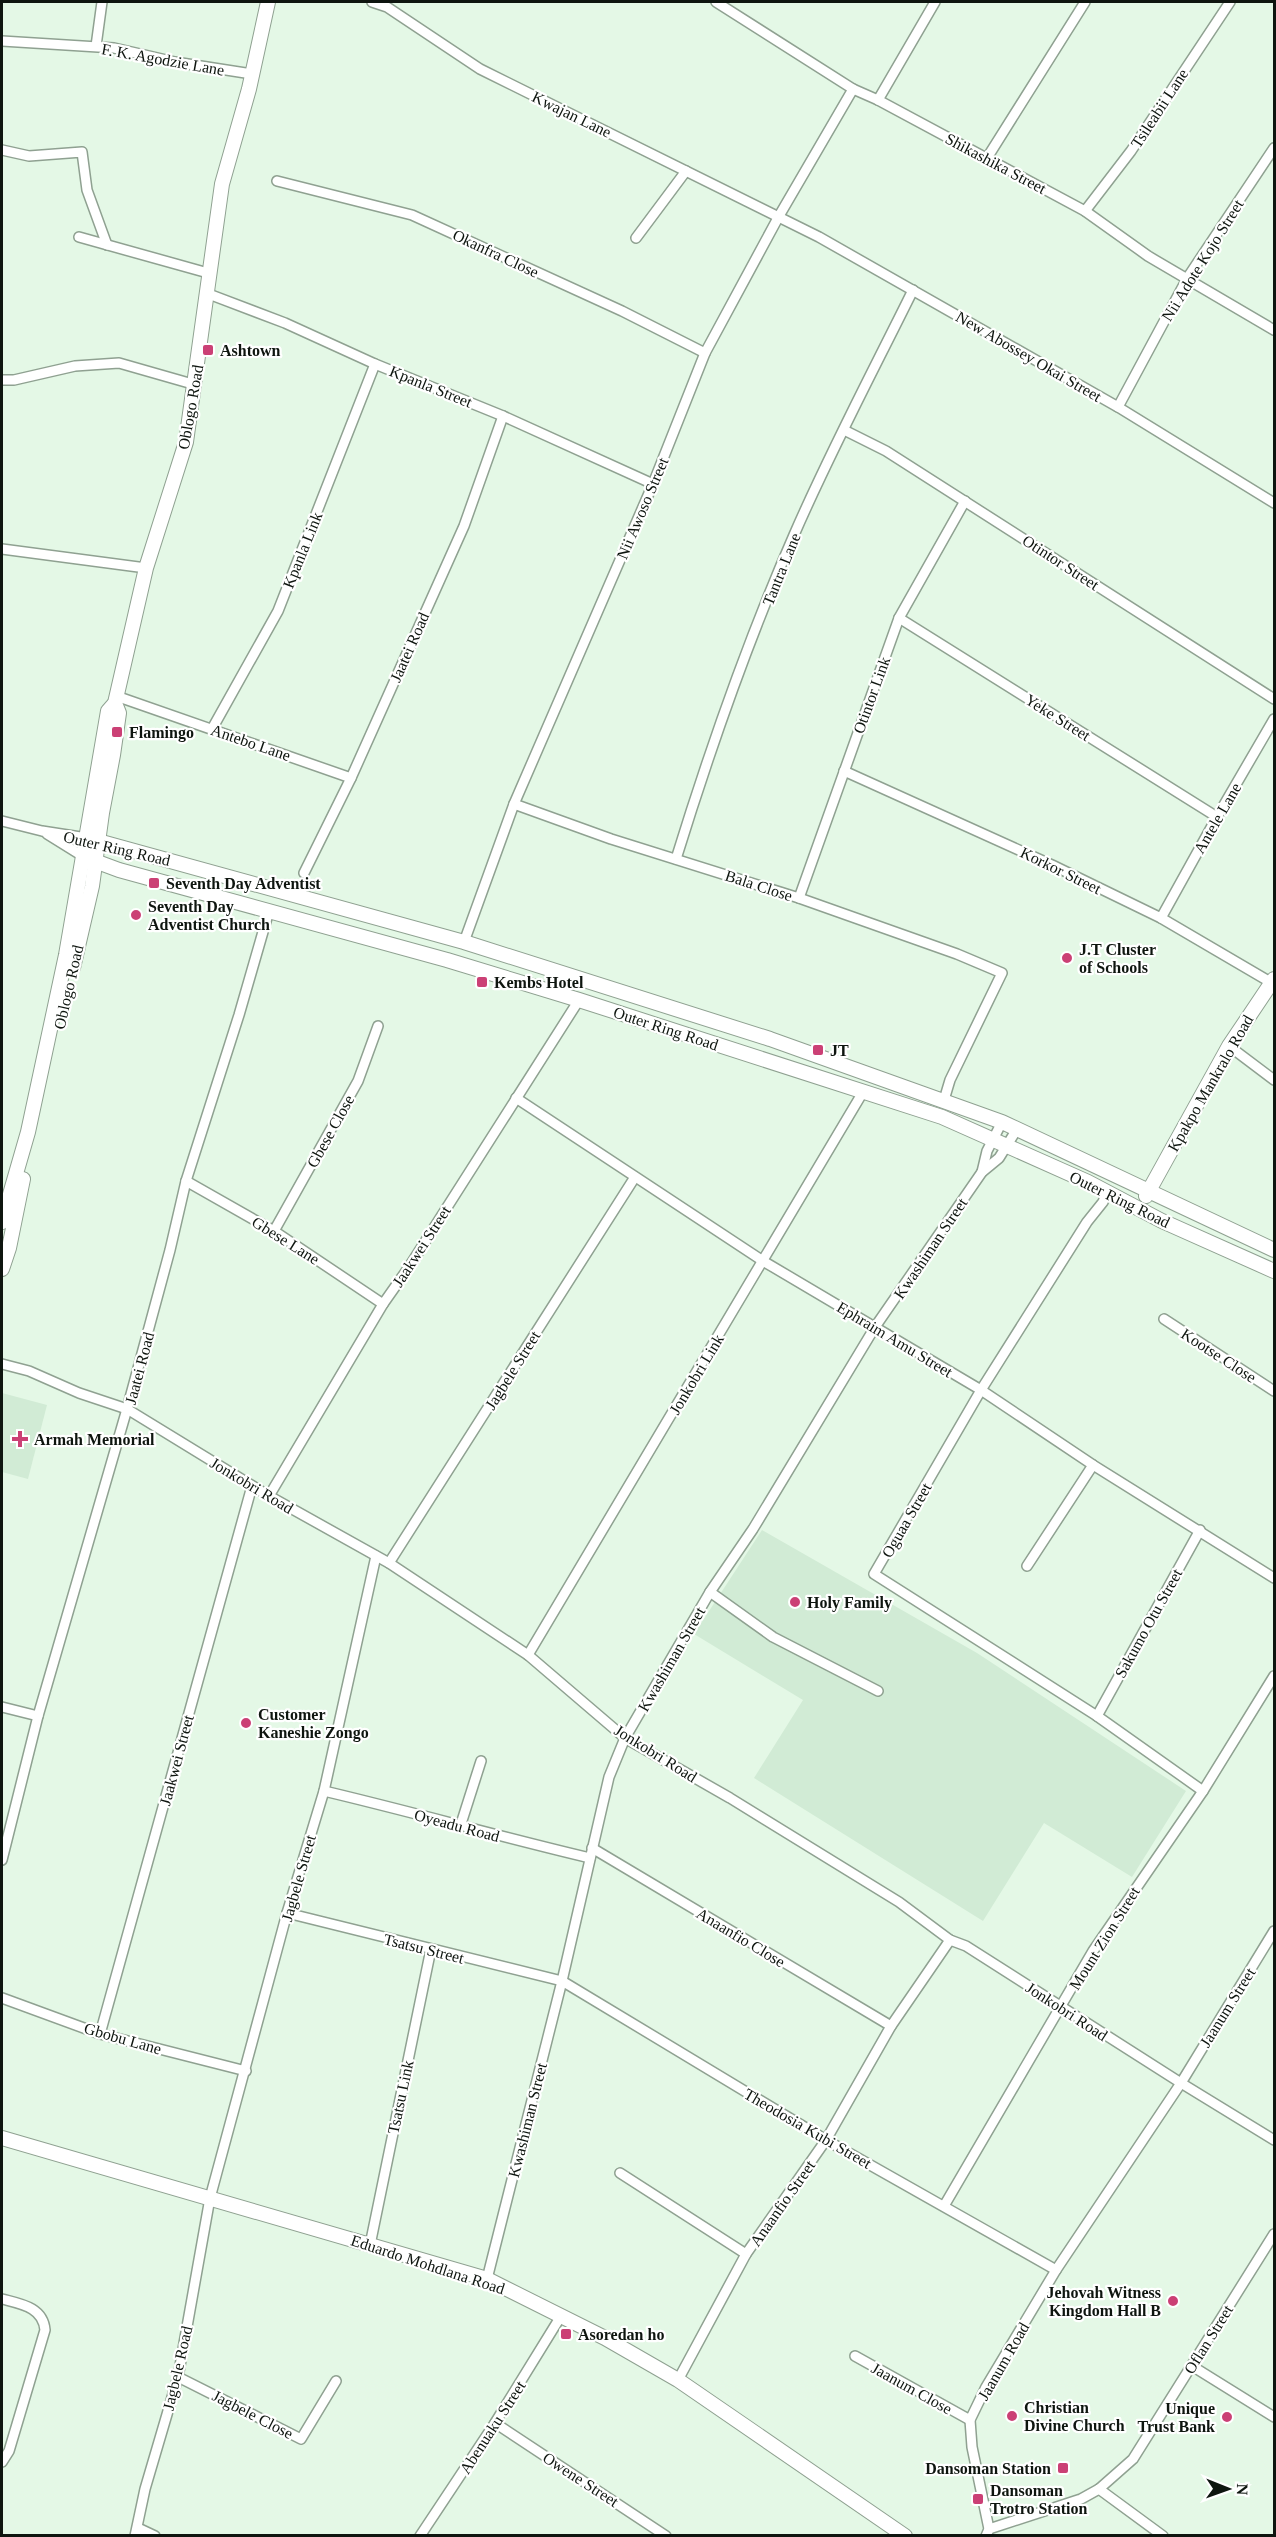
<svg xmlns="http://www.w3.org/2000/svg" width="1276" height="2537" font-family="'Times New Roman',serif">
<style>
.built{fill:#d1ebd5}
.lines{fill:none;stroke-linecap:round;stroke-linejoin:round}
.street-casing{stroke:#8fa191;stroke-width:12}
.secondary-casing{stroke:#8fa191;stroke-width:16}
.street{stroke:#fff;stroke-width:9}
.secondary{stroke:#fff;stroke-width:14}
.poi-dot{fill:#cb4075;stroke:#fff;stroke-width:2}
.labels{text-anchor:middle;stroke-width:4.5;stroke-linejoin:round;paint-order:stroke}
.street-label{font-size:16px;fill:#0e150f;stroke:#fff}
.poi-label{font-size:16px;font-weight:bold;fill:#0e150f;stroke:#fff;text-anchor:start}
</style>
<rect width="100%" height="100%" fill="#e4f8e6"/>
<g class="built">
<path d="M 2,1393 L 47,1405 L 28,1479 L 2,1472 Z"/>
<path d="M 762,1530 L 977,1653 L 1186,1791 L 1132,1877 L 1044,1823 L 983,1921 L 754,1778 L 803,1700 L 694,1634 Z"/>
</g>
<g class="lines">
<defs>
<g id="street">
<path d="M 372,2 L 387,7 L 480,69 L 819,237 L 1118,407 L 1274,503"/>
<path d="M 716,2 L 853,89 L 878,100 L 1085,211 L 1148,256 L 1274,330"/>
<path d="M 2,41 L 114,48 L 175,62 L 252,74"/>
<path d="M 96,46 L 102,2"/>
<path d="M 878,100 L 935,2"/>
<path d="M 2,150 L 29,156 L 82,152 L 87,190 L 107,245"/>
<path d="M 987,158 L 1085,2"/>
<path d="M 277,181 L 412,215 L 622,311 L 705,353"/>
<path d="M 1085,211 L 1131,151 L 1230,2"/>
<path d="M 79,237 L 208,273"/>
<path d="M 636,238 L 686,171"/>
<path d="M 206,293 L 285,323 L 375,364 L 503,416 L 653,484"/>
<path d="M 2,380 L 14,380 L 75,366 L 119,363 L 196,385"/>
<path d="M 1118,407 L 1188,277 L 1274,148"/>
<path d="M 844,430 L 886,451 L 1274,699"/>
<path d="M 2,549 L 146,568"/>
<path d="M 899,618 L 1217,817"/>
<path d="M 116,696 L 351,778"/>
<path d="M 212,729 L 278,611 L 375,364"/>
<path d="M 844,771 L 1052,865 L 1161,918 L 1272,983"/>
<path d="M 514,804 L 611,839 L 799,898 L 957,954 L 1002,973 L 950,1080 L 944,1100"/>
<path d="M 2,821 L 42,831 L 87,838"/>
<path d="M 47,834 L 84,857"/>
<path d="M 676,859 C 710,749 748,640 794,535 C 830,452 873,371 913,290"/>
<path d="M 304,873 L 351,778 L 464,526 L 503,416"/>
<path d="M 799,898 L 899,618 L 965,501"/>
<path d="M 1161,918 L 1217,817 L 1274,719"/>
<path d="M 464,942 L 514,804 L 653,484 L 705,353 L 779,216 L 853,89"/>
<path d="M 1229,1046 L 1274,1080"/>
<path d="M 516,1098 L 763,1261 L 981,1390 L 1093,1465 L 1274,1578"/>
<path d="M 982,1172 L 987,1151 L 1002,1122"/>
<path d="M 186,1181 L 274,1231 L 383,1304"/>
<path d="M 1107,1192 L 1103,1202 L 1087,1222 L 981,1390 L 874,1574 L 1097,1716 L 1203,1791"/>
<path d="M 274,1231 L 358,1081 L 378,1026"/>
<path d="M 1164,1319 L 1274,1391"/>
<path d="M 2,1364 L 29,1371 L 79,1393 L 127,1409 L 269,1496 L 389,1563 L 528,1655 L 625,1738 L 730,1798 L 899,1902 L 950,1940 L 966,1946 L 1181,2083 L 1274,2140"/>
<path d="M 269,1496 L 383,1304 L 409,1267 L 579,1000"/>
<path d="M 389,1563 L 635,1177"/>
<path d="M 1027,1566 L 1093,1465"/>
<path d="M 710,1592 L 773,1637 L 878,1691"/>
<path d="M 528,1655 L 863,1092"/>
<path d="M 2,1707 L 38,1716"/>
<path d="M 1097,1716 L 1200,1530"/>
<path d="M 324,1791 C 413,1812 501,1837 590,1858"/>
<path d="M 460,1827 L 481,1761"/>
<path d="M 592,1848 L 891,2026"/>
<path d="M 2,1860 L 38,1716 L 127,1409 L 170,1250 L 186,1181 L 239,1015 L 269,911"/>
<path d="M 287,1913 L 562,1981 L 826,2140 L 1056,2270"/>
<path d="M 2,1998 L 100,2034 L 246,2071"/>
<path d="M 100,2034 L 252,1486"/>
<path d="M 620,2173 L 746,2254"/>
<path d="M 944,2206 L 1093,1951 L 1203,1791 L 1274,1676"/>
<path d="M 370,2245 L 431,1949"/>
<path d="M 487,2279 L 562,1981 L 609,1777 L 625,1738 L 710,1592 L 753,1529 L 875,1327 L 982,1172 L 999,1158 L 1017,1129"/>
<path d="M 2,2299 C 21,2304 43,2307 45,2330 L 9,2451 L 2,2462"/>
<path d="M 855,2356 L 970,2420"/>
<path d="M 1192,2366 L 1274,2417"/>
<path d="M 178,2377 L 301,2439 L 336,2381"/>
<path d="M 678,2380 L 746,2254 L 826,2140 L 891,2026 L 950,1940"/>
<path d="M 495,2423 L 666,2536"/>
<path d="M 1099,2489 L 1163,2536"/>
<path d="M 138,2528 L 155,2536"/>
<path d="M 989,2529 L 1081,2499 L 1099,2489 L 1133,2459 L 1274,2234"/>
<path d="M 135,2536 L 145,2489 L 178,2377 L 210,2198 L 287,1913 L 324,1791 L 376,1556"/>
<path d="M 420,2536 L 495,2423 L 561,2316"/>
<path d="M 986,2536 L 989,2529 L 972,2447 L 970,2420 L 986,2387 L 1056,2270 L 1181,2083 L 1274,1931"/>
</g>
<g id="secondary">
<path d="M 87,838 L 464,942 L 770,1039 L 1002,1122 L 1274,1250"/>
<path d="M 84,857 L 119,870 L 447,960 L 579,1000 L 942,1117 L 1088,1182 L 1162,1221 L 1274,1271"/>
<path d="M 73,968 L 92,886 L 102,813 L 113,755 L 119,713 L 115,703"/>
<path d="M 1146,1196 L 1229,1046 L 1274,979"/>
<path d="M 2,1222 L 28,1132 L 66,955 L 108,711 L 115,703 L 146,568 L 186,442 L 222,184 L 249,89 L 268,2"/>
<path d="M 2,1269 L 9,1248 L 23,1179"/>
<path d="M 2,2138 L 487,2279 L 605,2338 L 678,2380 L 905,2536"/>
</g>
</defs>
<use href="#street" class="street-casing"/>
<use href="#secondary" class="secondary-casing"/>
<use href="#street" class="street"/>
<use href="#secondary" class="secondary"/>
</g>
<g class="poi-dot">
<rect x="202" y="344" width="12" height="12" rx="3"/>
<rect x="111" y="726" width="12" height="12" rx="3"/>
<rect x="148" y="877" width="12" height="12" rx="3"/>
<circle cx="136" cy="915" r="6"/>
<circle cx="1067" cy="958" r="6"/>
<rect x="476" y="976" width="12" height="12" rx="3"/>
<rect x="812" y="1044" width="12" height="12" rx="3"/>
<path d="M17 1430h6v6h6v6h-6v6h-6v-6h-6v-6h6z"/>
<circle cx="795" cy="1602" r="6"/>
<circle cx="246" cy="1723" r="6"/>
<circle cx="1173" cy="2301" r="6"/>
<rect x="560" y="2328" width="12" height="12" rx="3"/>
<circle cx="1012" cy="2416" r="6"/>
<circle cx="1227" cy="2417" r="6"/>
<rect x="1057" y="2462" width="12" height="12" rx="3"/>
<rect x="972" y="2493" width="12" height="12" rx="3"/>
</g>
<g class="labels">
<g class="street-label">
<text transform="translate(163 59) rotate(10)" y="6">F. K. Agodzie Lane</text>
<text transform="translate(1159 108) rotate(-57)" y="6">Tsileabii Lane</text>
<text transform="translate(572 114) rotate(26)" y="6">Kwajan Lane</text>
<text transform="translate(996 163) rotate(28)" y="6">Shikashika Street</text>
<text transform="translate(496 253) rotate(25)" y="6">Okanfra Close</text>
<text transform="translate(1202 260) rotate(-58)" y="6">Nii Adote Kojo Street</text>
<text transform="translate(1029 356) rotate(30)" y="6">New Abossey Okai Street</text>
<text transform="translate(431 386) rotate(22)" y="6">Kpanla Street</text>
<text transform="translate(190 407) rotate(-80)" y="6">Oblogo Road</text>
<text transform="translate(642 508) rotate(-67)" y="6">Nii Awoso Street</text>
<text transform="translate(302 550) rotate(-68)" y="6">Kpanla Link</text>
<text transform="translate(1061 562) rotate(33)" y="6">Otintor Street</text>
<text transform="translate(781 569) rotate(-68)" y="6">Tantra Lane</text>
<text transform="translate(409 647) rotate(-66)" y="6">Jaatei Road</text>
<text transform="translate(871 695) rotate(-70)" y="6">Otintor Link</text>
<text transform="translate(1058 717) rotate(32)" y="6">Yeke Street</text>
<text transform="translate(251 742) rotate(19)" y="6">Antebo Lane</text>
<text transform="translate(1217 818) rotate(-60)" y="6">Antele Lane</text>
<text transform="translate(117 848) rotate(13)" y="6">Outer Ring Road</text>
<text transform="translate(1061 870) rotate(26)" y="6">Korkor Street</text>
<text transform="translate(759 885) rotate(18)" y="6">Bala Close</text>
<text transform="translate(68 987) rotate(-77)" y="6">Oblogo Road</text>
<text transform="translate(666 1028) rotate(18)" y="6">Outer Ring Road</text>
<text transform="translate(1210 1083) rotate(-60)" y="6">Kpakpo Mankralo Road</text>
<text transform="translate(330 1131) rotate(-61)" y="6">Gbese Close</text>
<text transform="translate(1120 1199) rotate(26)" y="6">Outer Ring Road</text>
<text transform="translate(286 1240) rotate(32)" y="6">Gbese Lane</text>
<text transform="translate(421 1246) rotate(-57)" y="6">Jaakwei Street</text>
<text transform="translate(930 1248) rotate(-56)" y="6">Kwashiman Street</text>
<text transform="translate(895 1339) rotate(31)" y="6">Ephraim Amu Street</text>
<text transform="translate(1219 1355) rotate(33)" y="6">Kootse Close</text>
<text transform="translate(139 1368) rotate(-75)" y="6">Jaatei Road</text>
<text transform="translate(512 1370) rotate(-58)" y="6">Jagbele Street</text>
<text transform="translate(696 1374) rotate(-59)" y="6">Jonkobri Link</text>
<text transform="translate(252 1485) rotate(31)" y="6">Jonkobri Road</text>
<text transform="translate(906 1520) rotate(-60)" y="6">Oguaa Street</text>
<text transform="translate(1148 1623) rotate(-61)" y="6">Sakumo Otu Street</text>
<text transform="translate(671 1659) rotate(-60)" y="6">Kwashiman Street</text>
<text transform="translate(656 1753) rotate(32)" y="6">Jonkobri Road</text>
<text transform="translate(176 1760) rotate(-75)" y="6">Jaakwei Street</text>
<text transform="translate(457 1825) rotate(15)" y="6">Oyeadu Road</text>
<text transform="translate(298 1878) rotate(-74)" y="6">Jagbele Street</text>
<text transform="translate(741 1937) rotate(31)" y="6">Anaanfio Close</text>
<text transform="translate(1104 1938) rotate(-58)" y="6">Mount Zion Street</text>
<text transform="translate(424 1948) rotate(14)" y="6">Tsatsu Street</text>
<text transform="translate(1227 2007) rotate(-58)" y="6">Jaanum Street</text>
<text transform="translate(1067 2011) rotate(33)" y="6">Jonkobri Road</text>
<text transform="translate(123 2038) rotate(16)" y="6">Gbobu Lane</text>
<text transform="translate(400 2097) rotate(-78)" y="6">Tsatsu Link</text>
<text transform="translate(527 2120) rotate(-76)" y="6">Kwashiman Street</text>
<text transform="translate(808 2128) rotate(30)" y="6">Theodosia Kubi Street</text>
<text transform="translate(782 2203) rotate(-55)" y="6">Anaanfio Street</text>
<text transform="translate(428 2264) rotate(18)" y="6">Eduardo Mohdlana Road</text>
<text transform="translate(1208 2339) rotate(-58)" y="6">Oflan Street</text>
<text transform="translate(1003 2361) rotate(-60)" y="6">Jaanum Road</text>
<text transform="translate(177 2368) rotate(-77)" y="6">Jagbele Road</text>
<text transform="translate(912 2388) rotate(29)" y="6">Jaanum Close</text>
<text transform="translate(253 2414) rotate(27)" y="6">Jagbele Close</text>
<text transform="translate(492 2427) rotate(-57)" y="6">Abenuaku Street</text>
<text transform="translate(581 2479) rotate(33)" y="6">Owene Street</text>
</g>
<g class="poi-label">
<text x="220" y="356">Ashtown</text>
<text x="129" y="738">Flamingo</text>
<text x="166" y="889">Seventh Day Adventist</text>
<text x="148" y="912">Seventh Day<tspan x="148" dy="18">Adventist Church</tspan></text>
<text x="1079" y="955">J.T Cluster<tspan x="1079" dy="18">of Schools</tspan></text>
<text x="494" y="988">Kembs Hotel</text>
<text x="830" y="1056">JT</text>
<text x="34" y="1445">Armah Memorial</text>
<text x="807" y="1608">Holy Family</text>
<text x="258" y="1720">Customer<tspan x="258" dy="18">Kaneshie Zongo</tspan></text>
<text x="1161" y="2298" text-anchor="end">Jehovah Witness<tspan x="1161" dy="18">Kingdom Hall B</tspan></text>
<text x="578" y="2340">Asoredan ho</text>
<text x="1024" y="2413">Christian<tspan x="1024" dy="18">Divine Church</tspan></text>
<text x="1215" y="2414" text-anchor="end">Unique<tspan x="1215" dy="18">Trust Bank</tspan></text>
<text x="1051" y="2474" text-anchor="end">Dansoman Station</text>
<text x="990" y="2496">Dansoman<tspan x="990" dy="18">Trotro Station</tspan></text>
</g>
</g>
<rect width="1276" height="2537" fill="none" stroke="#0e150f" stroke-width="6"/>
<g transform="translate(1228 2489) rotate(91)" stroke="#ffffff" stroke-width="4.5" paint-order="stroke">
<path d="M0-4.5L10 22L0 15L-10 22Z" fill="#0e150f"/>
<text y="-9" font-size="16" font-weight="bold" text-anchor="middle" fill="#0e150f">N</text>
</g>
</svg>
